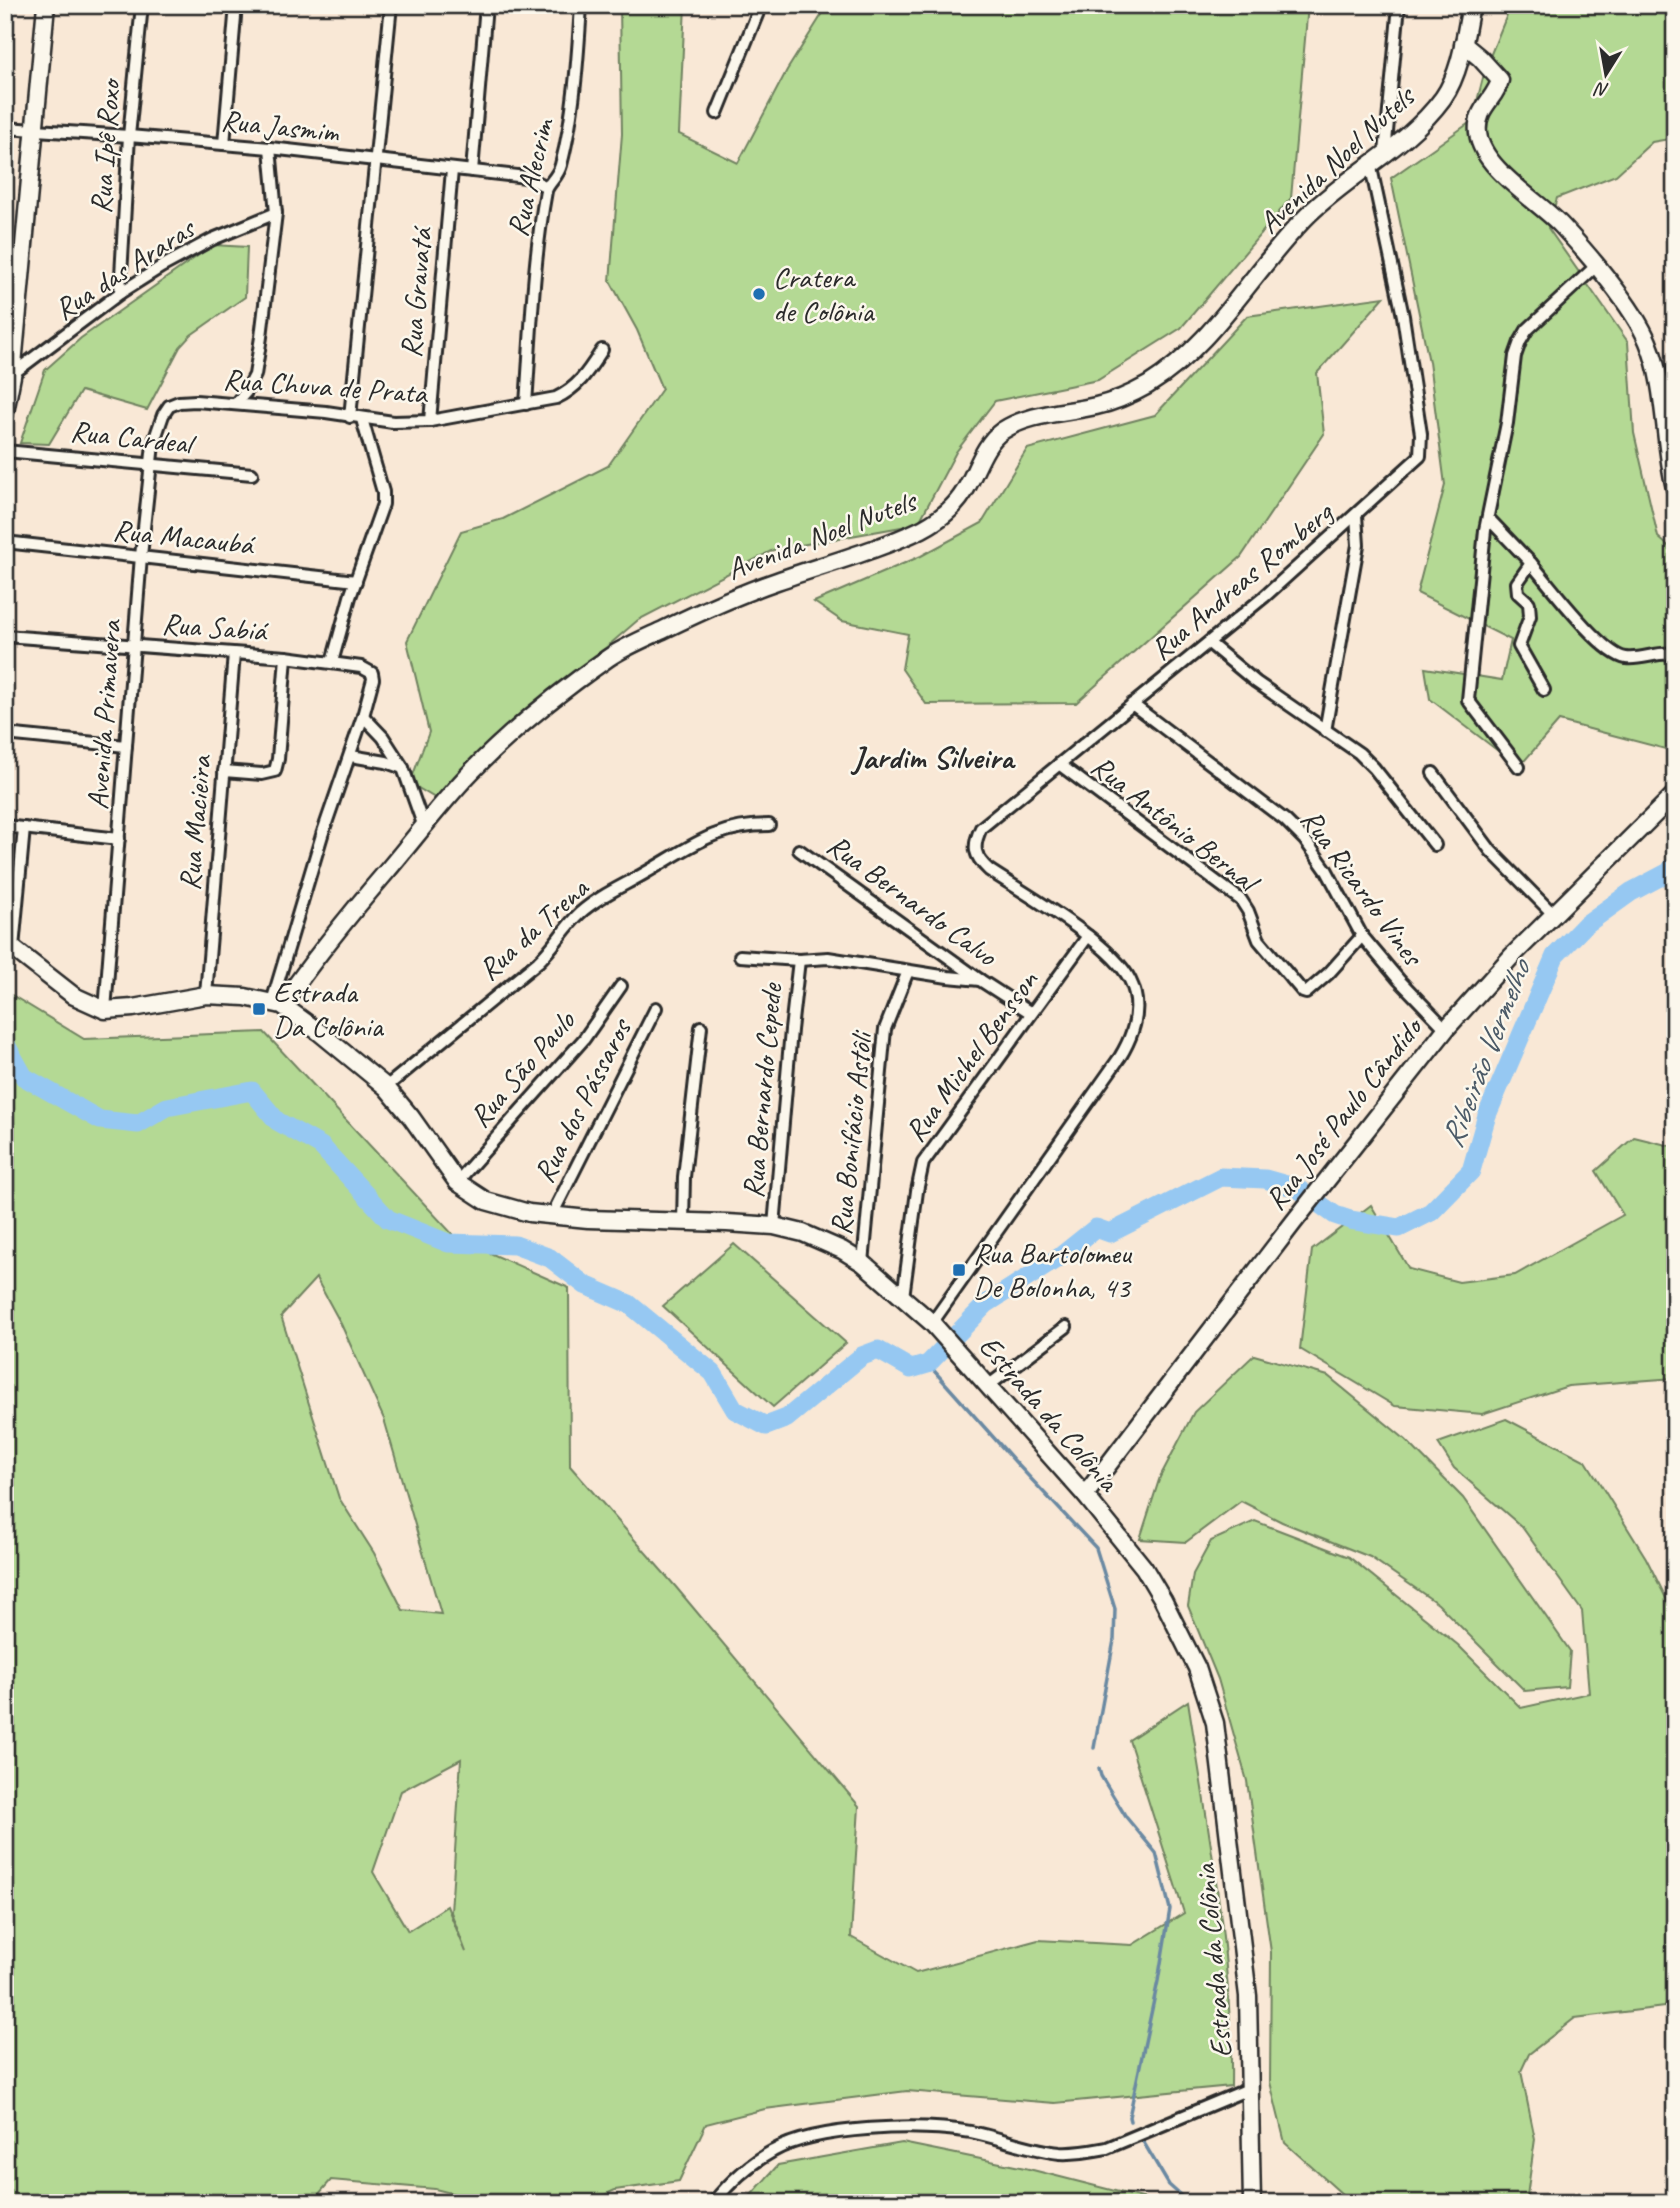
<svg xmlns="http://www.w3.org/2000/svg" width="1680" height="2208" font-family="Caveat,sans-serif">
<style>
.green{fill:#b4d994;stroke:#708260;stroke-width:2;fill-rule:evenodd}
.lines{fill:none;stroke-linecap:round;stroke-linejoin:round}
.stream{stroke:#6b89a2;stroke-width:3.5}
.river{stroke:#96c8f2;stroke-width:19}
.street-casing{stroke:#2b2b2b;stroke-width:16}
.secondary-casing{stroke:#2b2b2b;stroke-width:21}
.street{stroke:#fbf7ec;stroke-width:10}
.secondary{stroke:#fbf7ec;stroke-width:16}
.poi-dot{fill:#1f6fb2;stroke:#fbf7ec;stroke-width:2.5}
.labels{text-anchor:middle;stroke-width:5;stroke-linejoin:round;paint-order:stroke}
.street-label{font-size:30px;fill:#2b2b2b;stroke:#fbf7ec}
.poi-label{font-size:30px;fill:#2b2b2b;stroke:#fbf7ec;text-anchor:start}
.neighbourhood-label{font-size:32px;font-weight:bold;fill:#2b2b2b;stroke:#fbf7ec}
.water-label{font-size:32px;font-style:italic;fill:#4b5a67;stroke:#fbf7ec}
</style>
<rect width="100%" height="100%" fill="#f9e8d6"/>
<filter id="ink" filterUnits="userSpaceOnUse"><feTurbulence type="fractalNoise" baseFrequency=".0143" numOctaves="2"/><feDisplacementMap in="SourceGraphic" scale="14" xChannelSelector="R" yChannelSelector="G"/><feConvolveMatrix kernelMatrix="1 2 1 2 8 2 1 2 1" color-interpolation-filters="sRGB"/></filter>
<g filter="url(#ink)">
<g class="green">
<path d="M 620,5 L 685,5 L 679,134 L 738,163 L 787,70 L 828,5 L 1308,5 L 1291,198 L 1181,328 L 1098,380 L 995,401 L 956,452 L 918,524 L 773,550 L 638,620 L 574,675 L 440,801 L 410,783 L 429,732 L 407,641 L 461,531 L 503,519 L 608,466 L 662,389 L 637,330 L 610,281 L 622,134 Z"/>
<path d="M 1511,5 L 1675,5 L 1675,138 L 1652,142 L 1616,175 L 1557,198 L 1548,228 L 1628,342 L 1634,433 L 1658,537 L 1675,552 L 1675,744 L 1669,750 L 1559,721 L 1519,767 L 1430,699 L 1425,668 L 1502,680 L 1511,640 L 1417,593 L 1445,485 L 1429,362 L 1391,178 L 1472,121 L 1486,66 Z"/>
<path d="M 213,245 L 247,247 L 245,297 L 191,335 L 180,347 L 147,410 L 81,391 L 49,444 L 20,443 L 45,370 L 81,338 Z"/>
<path d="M 1384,297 L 1317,373 L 1324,434 L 1241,557 L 1076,703 L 926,704 L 902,669 L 908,634 L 842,621 L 814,602 L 921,556 L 982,523 L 1027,449 L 1155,415 L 1247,316 Z"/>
<path d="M 5,991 L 84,1039 L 264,1032 L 456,1238 L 569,1288 L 570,1466 L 675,1586 L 859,1806 L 851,1937 L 916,1973 L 1038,1940 L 1132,1945 L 1184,1913 L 1129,1740 L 1188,1701 C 1208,1829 1233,1957 1231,2086 L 1055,2103 L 907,2091 L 765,2109 L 706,2124 L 679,2181 L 615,2190 L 587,2203 L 491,2203 L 435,2189 L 331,2180 L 311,2203 L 5,2203 ZM 316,1278 L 341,1324 L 384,1419 L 441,1614 L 403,1610 L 374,1553 L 339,1498 L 281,1316 ZM 461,1759 L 451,1912 L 466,1952 L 447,1906 L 408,1931 L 373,1872 L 401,1791 Z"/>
<path d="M 1634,1137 L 1675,1147 L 1675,1378 L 1568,1386 L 1482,1414 L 1395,1406 L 1300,1349 L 1312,1250 L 1371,1205 L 1409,1269 L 1459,1282 L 1515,1275 L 1623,1215 L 1596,1171 Z"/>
<path d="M 734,1244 L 846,1343 L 773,1407 L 663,1306 Z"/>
<path d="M 1254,1355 L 1328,1376 L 1406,1440 L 1463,1498 L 1570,1651 L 1567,1687 L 1525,1691 L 1438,1604 L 1370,1557 L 1282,1522 L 1241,1501 L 1186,1542 L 1140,1539 L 1160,1477 L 1194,1412 Z"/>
<path d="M 1506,1419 L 1586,1461 L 1646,1558 L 1675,1616 L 1675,2000 L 1664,2007 L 1575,2018 L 1529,2054 L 1521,2071 L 1535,2139 L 1526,2203 L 1352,2203 L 1285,2143 L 1270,2082 L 1271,1952 L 1247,1781 L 1218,1679 L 1188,1606 L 1193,1574 L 1211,1541 L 1255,1521 L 1349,1557 L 1458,1645 L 1521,1708 L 1589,1693 L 1582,1611 L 1522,1527 L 1454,1468 L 1438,1443 Z"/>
<path d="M 902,2143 L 1025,2168 L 1162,2203 L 744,2203 L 778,2165 Z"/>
</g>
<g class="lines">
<g class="stream">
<path d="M 928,1364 L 1019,1466 L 1096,1548 L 1115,1609 L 1114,1640 L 1094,1748"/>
<path d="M 1099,1769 L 1101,1776 L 1126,1817 L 1156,1853 L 1170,1909 L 1158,1981 L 1129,2117 L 1130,2121"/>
<path d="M 1141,2138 L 1169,2185 L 1189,2203"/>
</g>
<path class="river" d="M 5,1043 L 24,1077 L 100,1120 L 138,1124 L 167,1107 L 252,1091 L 277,1121 L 321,1146 L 388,1219 L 448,1243 L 515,1245 L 550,1258 L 585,1285 L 629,1304 L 713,1373 L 735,1410 L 766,1426 L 787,1418 L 862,1356 L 878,1350 L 911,1369 L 928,1364 L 986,1304 L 1061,1256 L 1096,1228 L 1110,1233 L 1221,1177 L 1265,1179 L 1297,1188 L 1335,1215 L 1350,1220 L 1399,1228 L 1431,1212 L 1471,1171 L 1487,1115 L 1555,956 L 1585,925 L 1631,892 L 1669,872 L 1675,864"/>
<defs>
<g id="street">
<path d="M 717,113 L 761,5"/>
<path d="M 5,128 L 129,136 L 270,148 L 526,177 L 547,187"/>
<path d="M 224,144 L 236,5"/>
<path d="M 1385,153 L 1399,5"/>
<path d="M 472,171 L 486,5"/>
<path d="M 120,293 L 129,136 L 142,5"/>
<path d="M 11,375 L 120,293 L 161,267 L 213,239 L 276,213"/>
<path d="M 236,403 L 246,392 L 255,375 L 261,337 L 276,213 L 270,148"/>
<path d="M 526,404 C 531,334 533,261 546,191 C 548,183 558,177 561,165 C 574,116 578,56 581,5"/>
<path d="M 350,417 L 391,5"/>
<path d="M 430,421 L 452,170"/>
<path d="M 5,451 L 252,474"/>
<path d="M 1488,518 L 1531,563"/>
<path d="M 5,542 L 356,581"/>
<path d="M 5,636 L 286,657 L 361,667 L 372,673 L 373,679 L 363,716 L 322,835 L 272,1002"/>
<path d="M 1209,643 L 1256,682 L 1359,753 L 1374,768 L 1435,845"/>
<path d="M 332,662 L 350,597 L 383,504 L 383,492 L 362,419"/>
<path d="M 1544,690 L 1519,646 L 1530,616 L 1529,603 L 1518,593 L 1517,583 L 1531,563 C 1548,583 1602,655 1626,658 C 1642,660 1658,651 1675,654"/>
<path d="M 1132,704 L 1285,820 L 1305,840 L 1327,871 L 1362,936 L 1399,980 L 1446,1029"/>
<path d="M 363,716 L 383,737 L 403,768 L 424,827"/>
<path d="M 1325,731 L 1358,545 L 1356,515"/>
<path d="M 5,734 L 126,746"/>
<path d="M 351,756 L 386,762 L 403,768"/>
<path d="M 1059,764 L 1241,900 L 1248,911 L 1259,940 L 1303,992 L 1306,993 L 1329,973 L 1362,936"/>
<path d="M 1519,767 L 1468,700 L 1485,530 L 1507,423 L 1515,356 L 1520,342 L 1527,330 L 1596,266"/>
<path d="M 224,771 L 262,774 L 275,771 L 278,759 L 286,657"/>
<path d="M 1433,773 L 1491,851 L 1553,914"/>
<path d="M 5,826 L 119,839"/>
<path d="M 799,850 L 980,980 L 1031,1013"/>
<path d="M 13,948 L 24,828"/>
<path d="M 740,956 L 799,960 L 828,958 L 948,977 L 980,980"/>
<path d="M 206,995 L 234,654"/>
<path d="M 105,1010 L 141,556 L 153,444 L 163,415 L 169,406 L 179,402 L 196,401 L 326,412 L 393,422 L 430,421 L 556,398 C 579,387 589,370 602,350"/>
<path d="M 386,1087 L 538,962 C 554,947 564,928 580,913 C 599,896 623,886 645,873 C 689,848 715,825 769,825"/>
<path d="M 457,1182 L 584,1039 L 621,986"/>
<path d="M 552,1215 L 656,1008"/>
<path d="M 683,1222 L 684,1177 L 701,1027"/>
<path d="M 774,1226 L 791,1030 L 799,960"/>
<path d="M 863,1263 L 885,1029 L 908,971"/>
<path d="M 903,1297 L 917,1191 L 923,1163 L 1088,936"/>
<path d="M 932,1323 L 1120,1057 C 1134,1034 1143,1006 1130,980 C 1111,942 1025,894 989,870 C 974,856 972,847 981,828 L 1264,597 L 1420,456 L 1421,434 L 1403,316 L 1370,163"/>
<path d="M 988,1386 L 1066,1327"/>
<path d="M 713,2203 C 729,2183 751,2163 773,2151 C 816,2126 922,2123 971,2132 C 1001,2138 1030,2150 1060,2153 C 1076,2154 1091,2151 1107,2148 L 1251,2088"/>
</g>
<g id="secondary">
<path d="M 1463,44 L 1480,58 L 1500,80 C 1496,99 1475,108 1478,133 C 1482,169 1539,201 1562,226 C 1589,255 1633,306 1648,342 C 1667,388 1663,440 1675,488"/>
<path d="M 5,412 L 12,376 L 46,5"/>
<path d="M 5,942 L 74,996 L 105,1010 L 133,1008 L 206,995 L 245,997 L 282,1005 L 319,1032 L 386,1087 L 411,1117 L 457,1182 L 486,1201 L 529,1213 L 588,1219 L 727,1223 L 774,1226 L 803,1233 L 842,1250 L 863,1263 L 932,1323 L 1085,1495 L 1144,1568 L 1163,1600 L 1197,1668 L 1215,1723 L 1248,1996 L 1252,2203"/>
<path d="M 282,1005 C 314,958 350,914 387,871 C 415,838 441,803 471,772 C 512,730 559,692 608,658 C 626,646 646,638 665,629 C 702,611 739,594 777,581 C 825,564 876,551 922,529 C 941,519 958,505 968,485 C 978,467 985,443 1002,431 C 1029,413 1065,413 1096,406 C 1114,402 1132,394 1148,385 C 1215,344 1254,268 1309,214 C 1351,173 1408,146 1443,98 C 1461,72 1465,36 1471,5"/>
<path d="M 1085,1495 L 1293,1223 L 1446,1029 L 1511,957 L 1675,794"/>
</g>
</defs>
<use href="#street" class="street-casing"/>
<use href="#secondary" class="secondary-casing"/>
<use href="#street" class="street"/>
<use href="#secondary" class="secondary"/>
</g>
</g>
<g class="poi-dot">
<circle cx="759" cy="294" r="7"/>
<rect x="252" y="1002" width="14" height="14" rx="3.5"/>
<rect x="952" y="1263" width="14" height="14" rx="3.5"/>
</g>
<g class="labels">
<g class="street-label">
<text transform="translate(280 126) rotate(6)" y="10">Rua Jasmim</text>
<text transform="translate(105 147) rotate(-86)" y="10">Rua Ipê Roxo</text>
<text transform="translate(1336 160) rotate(-43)" y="10">Avenida Noel Nutels</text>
<text transform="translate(530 178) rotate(-77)" y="10">Rua Alecrim</text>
<text transform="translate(124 269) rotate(-33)" y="10">Rua das Araras</text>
<text transform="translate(416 293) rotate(-85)" y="10">Rua Gravatá</text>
<text transform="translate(325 386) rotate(4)" y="10">Rua Chuva de Prata</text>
<text transform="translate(131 437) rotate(6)" y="10">Rua Cardeal</text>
<text transform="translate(821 535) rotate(-21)" y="10">Avenida Noel Nutels</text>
<text transform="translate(183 537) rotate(6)" y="10">Rua Macaubá</text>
<text transform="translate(1241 581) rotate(-40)" y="10">Rua Andreas Romberg</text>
<text transform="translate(214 627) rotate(4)" y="10">Rua Sabiá</text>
<text transform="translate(104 715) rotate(-86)" y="10">Avenida Primavera</text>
<text transform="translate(195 823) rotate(-85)" y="10">Rua Macieira</text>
<text transform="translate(1174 823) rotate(38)" y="10">Rua Antônio Bernal</text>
<text transform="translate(1362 887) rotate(54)" y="10">Rua Ricardo Vines</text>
<text transform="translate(912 900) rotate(36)" y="10">Rua Bernardo Calvo</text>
<text transform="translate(533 929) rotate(-42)" y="10">Rua da Trena</text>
<text transform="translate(971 1056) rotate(-54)" y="10">Rua Michel Bensson</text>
<text transform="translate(522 1069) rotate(-49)" y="10">Rua São Paulo</text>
<text transform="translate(762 1091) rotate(-85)" y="10">Rua Bernardo Cepede</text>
<text transform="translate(582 1101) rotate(-63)" y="10">Rua dos Pássaros</text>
<text transform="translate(1343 1114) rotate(-52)" y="10">Rua José Paulo Cândido</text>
<text transform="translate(851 1134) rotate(-84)" y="10">Rua Bonifácio Astôli</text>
<text transform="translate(1049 1413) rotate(49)" y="10">Estrada da Colônia</text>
<text transform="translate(1213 1961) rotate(-95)" y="10">Estrada da Colônia</text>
</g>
<g class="poi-label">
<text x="773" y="287">Cratera<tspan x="773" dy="34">de Colônia</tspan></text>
<text x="273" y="1002">Estrada<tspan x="273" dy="34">Da Colônia</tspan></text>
<text x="973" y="1263">Rua Bartolomeu<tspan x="973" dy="34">De Bolonha, 43</tspan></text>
</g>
<g class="neighbourhood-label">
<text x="933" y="768">Jardim Silveira</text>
</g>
<g class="water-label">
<text transform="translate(1485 1054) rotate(-69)" y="11">Ribeirão Vermelho</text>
</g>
</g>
<rect width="1680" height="2208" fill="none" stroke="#fbf7ec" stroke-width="28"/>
<rect x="14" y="14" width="1652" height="2180" fill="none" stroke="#2b2b2b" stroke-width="2.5" filter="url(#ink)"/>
<g transform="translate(1606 74) rotate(191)" stroke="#fbf7ec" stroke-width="5" paint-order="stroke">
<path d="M0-5L12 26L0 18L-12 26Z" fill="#2b2b2b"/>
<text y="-10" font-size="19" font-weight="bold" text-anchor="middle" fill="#2b2b2b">N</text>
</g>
</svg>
